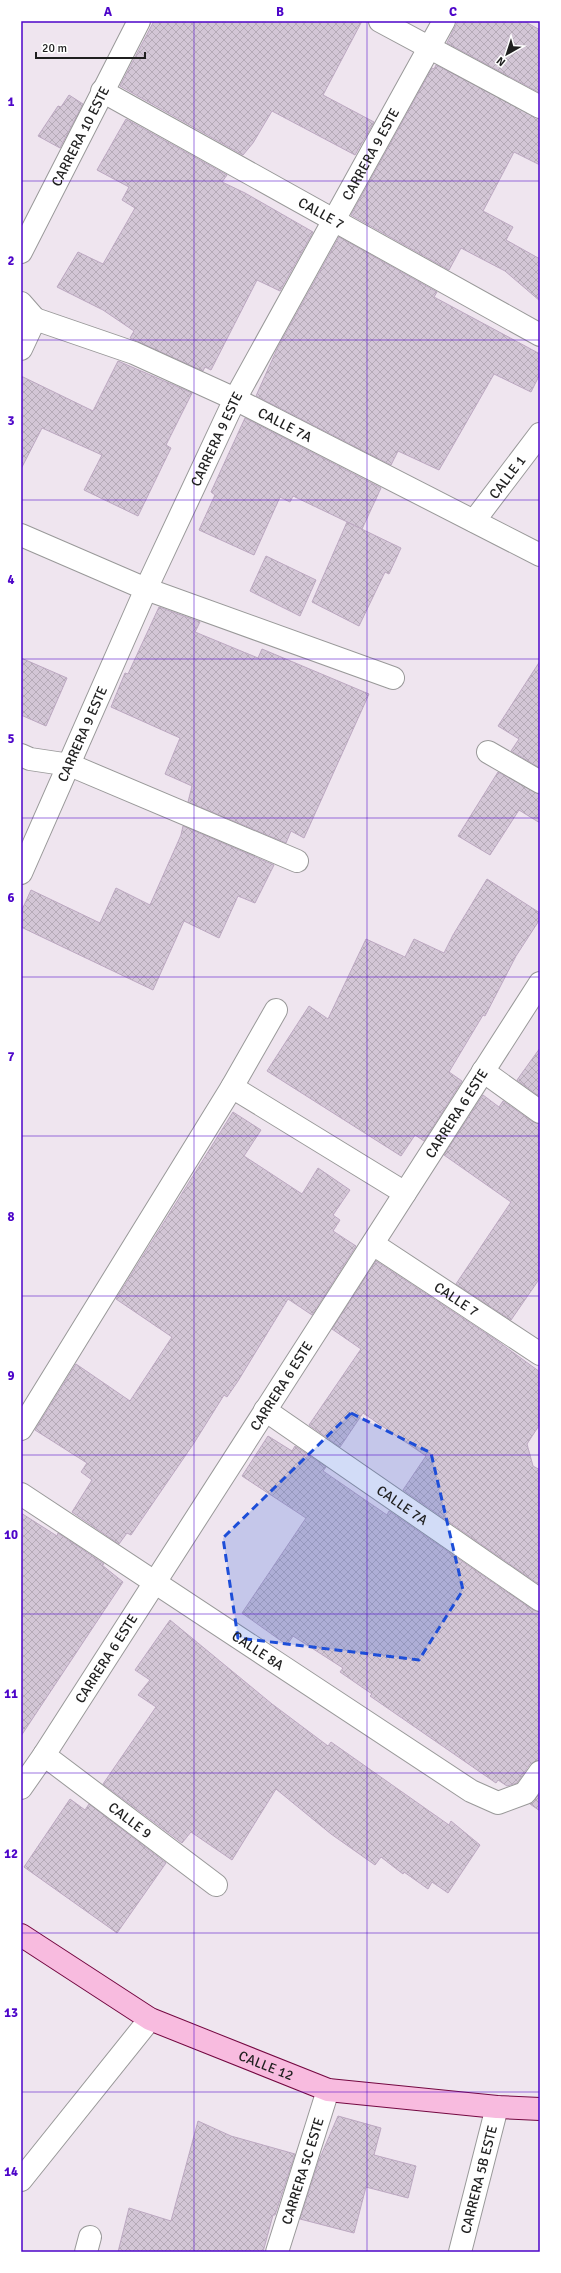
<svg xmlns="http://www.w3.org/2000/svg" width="561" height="2273" font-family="Signika,sans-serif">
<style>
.building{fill:url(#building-cross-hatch);stroke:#bca8c1}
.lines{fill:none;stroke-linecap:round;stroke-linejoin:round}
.street-casing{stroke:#999;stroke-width:24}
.secondary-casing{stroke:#740841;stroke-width:24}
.street{stroke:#fff;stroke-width:22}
.secondary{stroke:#f8bbdf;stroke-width:22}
.marked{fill:#1d4ed8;fill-opacity:0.2;stroke:#1d4ed8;stroke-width:3;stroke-dasharray:8 5;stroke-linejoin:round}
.grid{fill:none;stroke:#4d05c9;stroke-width:1;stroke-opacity:0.55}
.labels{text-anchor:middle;stroke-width:3;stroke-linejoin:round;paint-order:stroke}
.street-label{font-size:14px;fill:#1f1f1f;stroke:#fff}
.neatline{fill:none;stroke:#4d05c9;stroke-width:1.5}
.grid-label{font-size:13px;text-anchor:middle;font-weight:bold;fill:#4d05c9}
</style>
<defs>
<pattern id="building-cross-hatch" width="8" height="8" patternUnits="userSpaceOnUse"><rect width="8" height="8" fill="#d3c6d6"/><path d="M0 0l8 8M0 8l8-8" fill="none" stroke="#b5aab7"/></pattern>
</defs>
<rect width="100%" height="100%" fill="#efe5ef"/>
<g class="building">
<path d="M 154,21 L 362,21 L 323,95 L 374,122 L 355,155 L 272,111 L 253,143 L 243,155 L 120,86 Z"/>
<path d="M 458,21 L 524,21 L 540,30 L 540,93 L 447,43 Z"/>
<path d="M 436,65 L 540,119 L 540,165 L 514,152 L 483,211 L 513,227 L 506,240 L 540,259 L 540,301 L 505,271 L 461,248 L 449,270 L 351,215 L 432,68 L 434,69 Z"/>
<path d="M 69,95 L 83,104 L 60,148 L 38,136 L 58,106 L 61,107 Z"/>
<path d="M 126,119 L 227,175 L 222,182 L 245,193 L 313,232 L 280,291 L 257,280 L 211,370 L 205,367 L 203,371 L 130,338 L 134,331 L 103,310 L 57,287 L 78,252 L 103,264 L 135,208 L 122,200 L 129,187 L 97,170 Z"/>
<path d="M 339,237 L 437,292 L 434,297 L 540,354 L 540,374 L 531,392 L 494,374 L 439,470 L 398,451 L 391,465 L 256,396 L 277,349 Z"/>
<path d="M 118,361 L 192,393 L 166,445 L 171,448 L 138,516 L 84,490 L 102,455 L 42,428 L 21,469 L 21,376 L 93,411 Z"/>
<path d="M 245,418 L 381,488 L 362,529 L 293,496 L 290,502 L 280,497 L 254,555 L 199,530 L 215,495 L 211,492 Z"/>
<path d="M 347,522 L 401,548 L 389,574 L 385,572 L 359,626 L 312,602 Z"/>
<path d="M 266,556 L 316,580 L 300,616 L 250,591 Z"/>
<path d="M 159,607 L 200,622 L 195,632 L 258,658 L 262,649 L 369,694 L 304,838 L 291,831 L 286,843 L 188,802 L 192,786 L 165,774 L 180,738 L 111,707 L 125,673 L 128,674 Z"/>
<path d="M 21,658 L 67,678 L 46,726 L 21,715 Z"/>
<path d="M 540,661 L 540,768 L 511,751 L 519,739 L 498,726 Z"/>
<path d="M 498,772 L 540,794 L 540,823 L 519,810 L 490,855 L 458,836 Z"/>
<path d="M 183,826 L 274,865 L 255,903 L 238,896 L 219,938 L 184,921 L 153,990 L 21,927 L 21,912 L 31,890 L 100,923 L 116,888 L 150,905 L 181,835 Z"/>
<path d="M 487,879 L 540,913 L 540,919 L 516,956 L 485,1016 L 483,1015 L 449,1072 L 462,1081 L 424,1141 L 415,1135 L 401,1156 L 267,1071 L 309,1006 L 328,1019 L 366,939 L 405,957 L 414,939 L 444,953 L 453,935 Z"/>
<path d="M 540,1048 L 540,1097 L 517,1080 Z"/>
<path d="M 483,1095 L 499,1107 L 503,1101 L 533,1122 L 540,1124 L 540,1278 L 511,1320 L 456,1284 L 511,1202 L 444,1155 Z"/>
<path d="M 233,1112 L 261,1130 L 244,1156 L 302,1194 L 318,1168 L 350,1190 L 333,1215 L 340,1220 L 333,1231 L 356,1246 L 312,1315 L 288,1299 L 238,1381 L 227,1397 L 224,1395 L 194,1443 L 131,1535 L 127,1533 L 119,1544 L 72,1512 L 92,1480 L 81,1472 L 87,1463 L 35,1430 L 76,1364 L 130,1401 L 172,1337 L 116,1299 Z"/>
<path d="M 376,1261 L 496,1340 L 540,1372 L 540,1424 L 527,1444 L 533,1466 L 540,1470 L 540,1585 L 403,1490 L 426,1456 L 363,1413 L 340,1447 L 309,1425 L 361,1349 L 332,1329 Z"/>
<path d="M 268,1436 L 292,1451 L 295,1446 L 326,1467 L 323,1471 L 387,1515 L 389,1511 L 533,1610 L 540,1612 L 540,1760 L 530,1764 L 517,1783 L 507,1786 L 498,1780 L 496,1783 L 370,1696 L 372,1694 L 340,1672 L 343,1668 L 293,1636 L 287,1645 L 242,1613 L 306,1518 L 242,1476 Z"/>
<path d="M 21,1513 L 57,1536 L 58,1533 L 104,1564 L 102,1565 L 123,1582 L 21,1736 Z"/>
<path d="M 170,1620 L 272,1704 L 328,1746 L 331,1742 L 449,1825 L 451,1821 L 480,1845 L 448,1893 L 432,1882 L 428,1889 L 404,1872 L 403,1874 L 381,1857 L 375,1865 L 331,1834 L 276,1789 L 232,1860 L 191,1832 L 182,1843 L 103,1784 L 156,1707 L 138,1695 L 150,1680 L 135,1670 Z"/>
<path d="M 540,1794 L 540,1811 L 530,1804 Z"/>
<path d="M 70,1799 L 85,1810 L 89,1804 L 166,1863 L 117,1933 L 24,1867 Z"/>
<path d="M 338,2116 L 381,2128 L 374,2155 L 416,2166 L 408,2198 L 366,2187 L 354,2233 L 300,2219 L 319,2160 Z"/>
<path d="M 198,2121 L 231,2136 L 295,2154 L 275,2215 L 273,2215 L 263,2252 L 118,2252 L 129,2208 L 171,2221 Z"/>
</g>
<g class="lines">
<defs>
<g id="street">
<path d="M 380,21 L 540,107"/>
<path id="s1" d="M 102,91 L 540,335"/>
<path id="s2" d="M 21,252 L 139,21"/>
<path d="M 21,303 L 35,319"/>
<path id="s3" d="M 35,319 L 134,353 L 235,399 L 540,555"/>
<path d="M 21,349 L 35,319"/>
<path id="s4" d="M 474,521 L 540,434"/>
<path d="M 21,535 L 146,589 L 393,678"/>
<path d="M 488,752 L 540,782"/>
<path d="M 21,755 L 30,759 L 70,765 L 297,861"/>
<path id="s5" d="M 21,873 L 146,589 L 235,399 L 444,21"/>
<path d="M 483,1071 L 540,1112"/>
<path d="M 232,1087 L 405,1193"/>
<path id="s6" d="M 373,1244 L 540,1354"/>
<path id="s7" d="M 265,1410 L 540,1600"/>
<path d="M 21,1429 L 232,1087 L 276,1010"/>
<path id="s8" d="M 21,1494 L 471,1791 L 498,1803 L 525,1793 L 540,1772"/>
<path id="s9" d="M 44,1755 L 216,1885"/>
<path id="s10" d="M 21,1788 L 44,1755 L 540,983"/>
<path d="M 21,2180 L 150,2019"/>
<path d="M 86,2252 L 90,2237"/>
<path id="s11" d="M 277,2252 L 328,2090"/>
<path id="s12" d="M 460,2252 L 497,2107"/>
</g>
<g id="secondary">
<path id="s13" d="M 21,1935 L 150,2019 L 328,2090 L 497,2107 L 540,2109"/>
</g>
</defs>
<use href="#street" class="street-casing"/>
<use href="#secondary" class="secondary-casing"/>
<use href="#street" class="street"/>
<use href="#secondary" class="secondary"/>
</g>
<path class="marked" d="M 351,1413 L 431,1453 L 463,1590 L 419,1660 L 238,1638 L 223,1538 Z"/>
<path class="grid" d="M 194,21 L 194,2252M 367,21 L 367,2252M 21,181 L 540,181M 21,340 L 540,340M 21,500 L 540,500M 21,659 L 540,659M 21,818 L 540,818M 21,977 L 540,977M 21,1136 L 540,1136M 21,1296 L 540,1296M 21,1455 L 540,1455M 21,1614 L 540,1614M 21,1773 L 540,1773M 21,1933 L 540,1933M 21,2092 L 540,2092"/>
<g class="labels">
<g class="street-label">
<text dy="5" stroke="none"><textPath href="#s2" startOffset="130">CARRERA 10 ESTE</textPath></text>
<text dy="5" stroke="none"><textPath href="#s5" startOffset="800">CARRERA 9 ESTE</textPath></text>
<text dy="5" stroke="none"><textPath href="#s1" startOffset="251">CALLE 7</textPath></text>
<text dy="5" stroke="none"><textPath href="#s3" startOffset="272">CALLE 7A</textPath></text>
<text dy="5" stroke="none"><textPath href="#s5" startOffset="476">CARRERA 9 ESTE</textPath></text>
<text dy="5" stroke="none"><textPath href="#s4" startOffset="55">CALLE 1</textPath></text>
<text dy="5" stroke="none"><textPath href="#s5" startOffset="152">CARRERA 9 ESTE</textPath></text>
<text dy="5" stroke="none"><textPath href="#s10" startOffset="803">CARRERA 6 ESTE</textPath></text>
<text dy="5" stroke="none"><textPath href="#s6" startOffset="100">CALLE 7</textPath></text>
<text dy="5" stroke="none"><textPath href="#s10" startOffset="479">CARRERA 6 ESTE</textPath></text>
<text dy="5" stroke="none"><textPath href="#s7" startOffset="167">CALLE 7A</textPath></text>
<text dy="5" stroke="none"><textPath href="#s8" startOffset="284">CALLE 8A</textPath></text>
<text dy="5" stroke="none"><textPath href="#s10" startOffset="155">CARRERA 6 ESTE</textPath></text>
<text dy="5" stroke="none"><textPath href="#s9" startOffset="108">CALLE 9</textPath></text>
<text dy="5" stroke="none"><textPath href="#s13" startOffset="279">CALLE 12</textPath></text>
<text dy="5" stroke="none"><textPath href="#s11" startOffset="85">CARRERA 5C ESTE</textPath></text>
<text dy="5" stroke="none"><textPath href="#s12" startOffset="75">CARRERA 5B ESTE</textPath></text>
</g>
</g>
<rect width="561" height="2273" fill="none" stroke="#ffffff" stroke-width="44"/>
<g transform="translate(507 54) rotate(219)" stroke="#ffffff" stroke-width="3" paint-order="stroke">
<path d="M0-3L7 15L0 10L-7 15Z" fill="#1f1f1f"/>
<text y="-6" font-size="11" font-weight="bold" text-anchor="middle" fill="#1f1f1f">N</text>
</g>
<path d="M36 52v6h109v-6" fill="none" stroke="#1f1f1f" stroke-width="2"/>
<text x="42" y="52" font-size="12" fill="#1f1f1f" stroke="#ffffff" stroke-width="3" paint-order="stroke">20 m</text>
<rect x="22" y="22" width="517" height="2229" class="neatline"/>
<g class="grid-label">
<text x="108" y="16">A</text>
<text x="280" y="16">B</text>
<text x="453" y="16">C</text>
<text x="11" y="106">1</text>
<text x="11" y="265">2</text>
<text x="11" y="425">3</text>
<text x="11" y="584">4</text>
<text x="11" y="743">5</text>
<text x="11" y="902">6</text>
<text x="11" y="1061">7</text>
<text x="11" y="1221">8</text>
<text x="11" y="1380">9</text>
<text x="11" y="1539">10</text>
<text x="11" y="1698">11</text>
<text x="11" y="1858">12</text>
<text x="11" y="2017">13</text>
<text x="11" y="2176">14</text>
</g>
</svg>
